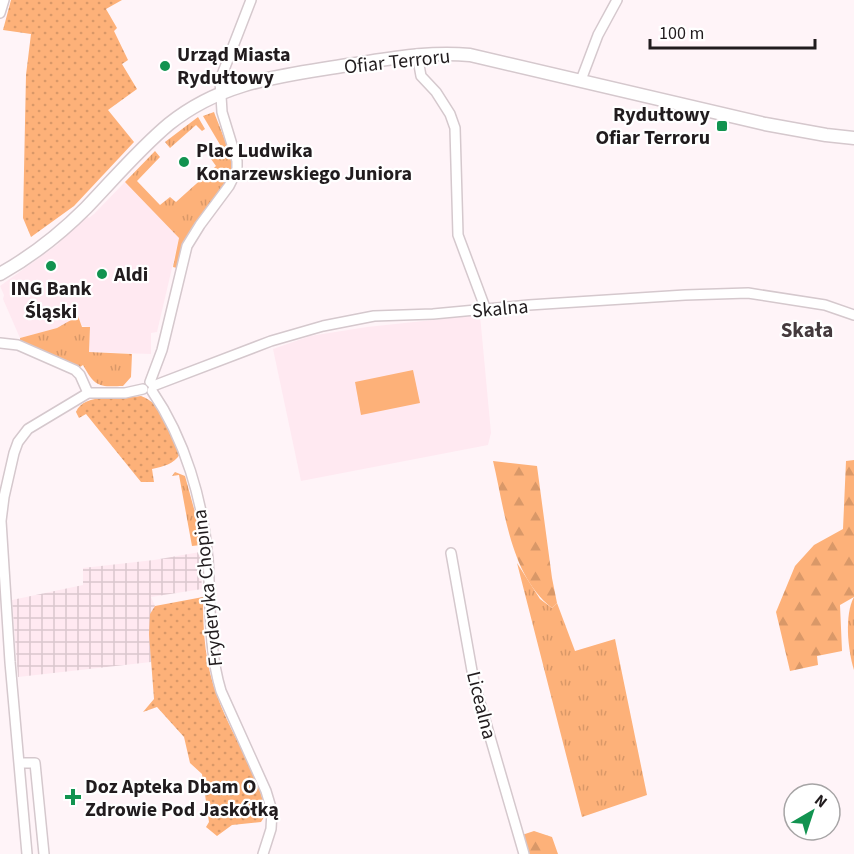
<svg xmlns="http://www.w3.org/2000/svg" width="854" height="854" font-family="'Source Sans 3',sans-serif">
<style>
.built{fill:#ffe9f1}
.industrial{fill:url(#industrial-grid)}
.grass{fill:url(#grass-tufts)}
.forest{fill:url(#forest-firs)}
.park{fill:url(#park-dots)}
.garden{fill:#fdb179}
.lines{fill:none;stroke-linecap:round;stroke-linejoin:round}
.minor-casing{stroke:#d5c8cd;stroke-width:12}
.tertiary-casing{stroke:#d5c8cd;stroke-width:15}
.minor{stroke:#fff;stroke-width:9}
.tertiary{stroke:#fff;stroke-width:12}
.poi-dot{fill:#129350;stroke:#fff;stroke-width:2}
.labels{text-anchor:middle;stroke-width:4.5;stroke-linejoin:round;paint-order:stroke}
.poi-label{font-size:20px;font-weight:bold;fill:#211c1e;stroke:#fff;text-anchor:start}
.street-label{font-size:20px;fill:#211c1e;stroke:#fff}
.neighbourhood-label{font-size:21px;font-weight:bold;fill:#443a3d;stroke:#fff}
</style>
<defs>
<pattern id="industrial-grid" width="8" height="8" patternUnits="userSpaceOnUse" patternTransform="scale(1.5)"><rect width="8" height="8" fill="#ffe9f1"/><path d="M0 4h8M4 0v8" fill="none" stroke="#dac7ce"/></pattern>
<pattern id="grass-tufts" width="24" height="20" patternUnits="userSpaceOnUse" patternTransform="scale(1.5)"><rect width="24" height="20" fill="#fdb179"/><path d="M3 7l-1-3M5 7V3M7 7l1-3M15 17l-1-3M17 17v-4M19 17l1-3" fill="none" stroke="#d99868"/></pattern>
<pattern id="forest-firs" width="22" height="20" patternUnits="userSpaceOnUse" patternTransform="scale(1.5)"><rect width="22" height="20" fill="#fdb179"/><path d="M5 1l3.5 6h-7zM16 11l3.5 6h-7z" fill="#d99868"/></pattern>
<pattern id="park-dots" width="8" height="8" patternUnits="userSpaceOnUse" patternTransform="scale(1.5)"><rect width="8" height="8" fill="#fdb179"/><path d="M2 2h.1M6 6h.1" fill="none" stroke="#d99868" stroke-width="1.8" stroke-linecap="round"/></pattern>
</defs>
<rect width="100%" height="100%" fill="#fff4f8"/>
<g class="built">
<path d="M 125,182 L 179,238 L 157,332 L 151,333 L 151,354 L 89,352 L 90,327 L 82,326 L 78,317 L 57,328 L 20,338 L 3,299 L 4,295 L 0,286 L 57,245 L 85,215 L 89,218 L 94,214 Z"/>
<path d="M 480,315 L 491,433 L 488,445 L 301,481 L 273,349 L 310,336 L 367,327 Z"/>
</g>
<path class="industrial" d="M 200,552 L 202,589 L 151,597 L 155,606 L 150,615 L 151,662 L 18,677 L 12,600 L 83,585 L 83,568 L 154,560 Z"/>
<g class="grass">
<path d="M 214,112 C 219,126 233,156 232,170 C 230,187 200,216 190,232 C 183,243 181,256 177,268 L 173,267 L 179,238 L 125,182 L 155,151 L 160,157 L 137,181 L 160,205 L 170,197 L 176,202 L 216,166 L 211,159 L 222,148 L 203,116 Z"/>
<path d="M 198,117 L 205,129 L 202,131 L 196,125 L 170,148 L 165,142 Z"/>
<path d="M 78,316 L 82,327 L 90,327 L 89,352 L 132,354 L 131,377 L 123,386 C 99,387 95,387 83,365 L 80,367 L 20,342 L 20,338 L 57,328 Z"/>
<path d="M 175,472 L 185,476 L 196,516 L 201,545 L 192,546 L 179,475 L 172,476 Z"/>
<path d="M 517,563 L 540,599 L 552,608 L 557,603 L 575,651 L 615,639 L 647,795 L 582,817 Z"/>
<path d="M 854,597 L 854,670 C 848,651 844,615 854,597 Z"/>
</g>
<g class="forest">
<path d="M 854,460 L 854,597 L 840,605 L 842,651 L 817,656 L 818,665 L 790,671 L 776,612 L 795,566 L 814,545 L 843,529 L 846,461 Z"/>
<path d="M 493,461 L 537,466 L 552,578 L 557,603 L 552,608 C 510,575 505,511 493,461 Z"/>
<path d="M 534,831 L 552,837 L 558,854 L 576,854 L 528,854 L 522,835 Z"/>
</g>
<g class="park">
<path d="M 11,0 L 122,0 L 106,9 L 117,28 L 114,31 L 128,60 L 122,64 L 137,89 L 108,110 L 134,142 L 74,206 L 31,237 L 23,218 L 26,75 L 31,34 L 3,30 Z"/>
<path d="M 141,396 C 164,404 171,433 180,454 C 173,465 164,466 152,469 L 154,482 L 141,482 L 86,414 L 79,418 L 76,412 C 84,392 122,399 141,396 Z"/>
<path d="M 203,597 C 203,633 205,665 218,698 C 232,737 259,773 266,814 L 261,822 L 232,825 L 217,836 L 206,827 L 209,822 L 202,774 L 190,763 L 184,737 L 157,707 L 143,712 L 154,699 L 149,634 L 150,614 L 155,606 Z"/>
</g>
<path class="garden" d="M 413,370 L 420,403 L 361,415 L 355,382 Z"/>
<g class="lines">
<defs>
<g id="minor">
<path d="M 0,13 L 4,0"/>
<path d="M 417,54 L 421,76 L 436,92 L 450,114 L 455,128 L 458,235 L 486,310"/>
<path d="M 581,80 L 598,35 L 617,0"/>
<path d="M 0,343 L 18,345 L 75,370 L 80,375 L 88,393"/>
<path d="M 150,382 L 162,350 L 187,246 L 200,225 L 229,186 L 237,170 L 237,161 L 222,112 L 220,80 L 251,0"/>
<path d="M 153,386 L 271,341 L 323,326 L 374,316 L 433,314 L 529,305 L 685,295 L 748,293 L 825,305 L 854,315"/>
<path d="M 152,391 C 185,439 203,501 208,559 C 211,604 208,648 221,691 L 266,791 L 272,811 L 271,829 L 263,854"/>
<path d="M 451,553 L 474,682 L 524,854"/>
<path d="M 20,763 L 35,763 L 44,854"/>
<path d="M 27,854 L 10,662 L 1,521 L 4,497 L 14,453 L 18,442 L 28,429 L 88,393 L 125,393 L 143,389"/>
</g>
<path id="tertiary" d="M 0,274 C 32,256 60,234 86,208 C 113,180 139,149 169,124 C 224,80 283,76 348,65 C 389,59 428,51 470,55 L 765,124 L 826,135 L 854,138"/>
</defs>
<use href="#minor" class="minor-casing"/>
<use href="#tertiary" class="tertiary-casing"/>
<use href="#minor" class="minor"/>
<use href="#tertiary" class="tertiary"/>
</g>
<g class="poi-dot">
<circle cx="165" cy="66" r="6"/>
<rect x="716" y="120" width="12" height="12" rx="3"/>
<circle cx="184" cy="162" r="6"/>
<circle cx="51" cy="266" r="6"/>
<circle cx="102" cy="274" r="6"/>
<path d="M70 788h6v6h6v6h-6v6h-6v-6h-6v-6h6z"/>
</g>
<g class="labels">
<g class="poi-label">
<text x="177" y="61">Urząd Miasta<tspan x="177" dy="23">Rydułtowy</tspan></text>
<text x="710" y="121" text-anchor="end">Rydułtowy<tspan x="710" dy="23">Ofiar Terroru</tspan></text>
<text x="196" y="157">Plac Ludwika<tspan x="196" dy="23">Konarzewskiego Juniora</tspan></text>
<text x="114" y="281">Aldi</text>
<text x="51" y="295" text-anchor="middle">ING Bank<tspan x="51" dy="23">Śląski</tspan></text>
<text x="85" y="793">Doz Apteka Dbam O<tspan x="85" dy="23">Zdrowie Pod Jaskółką</tspan></text>
</g>
<g class="street-label">
<text transform="translate(397 61) rotate(-6)" y="7">Ofiar Terroru</text>
<text transform="translate(500 308) rotate(-5)" y="7">Skalna</text>
<text transform="translate(207 588) rotate(-96)" y="7">Fryderyka Chopina</text>
<text transform="translate(482 705) rotate(76)" y="7">Licealna</text>
</g>
<g class="neighbourhood-label">
<text x="807" y="337">Skała</text>
</g>
</g>
<g transform="translate(812 812) rotate(39)"><circle r="28" fill="#ffffff" stroke="#a6a4a5" stroke-width="1.5"/>
<path d="M0-4.5L10 22L0 15L-10 22Z" fill="#129350"/>
<text y="-9" font-size="16" font-weight="bold" text-anchor="middle" fill="#211c1e">N</text>
</g>
<path d="M650 39v9h165v-9" fill="none" stroke="#211c1e" stroke-width="3"/>
<text x="659" y="39" font-size="18" fill="#211c1e" stroke="#ffffff" stroke-width="4.5" paint-order="stroke">100 m</text>
</svg>
